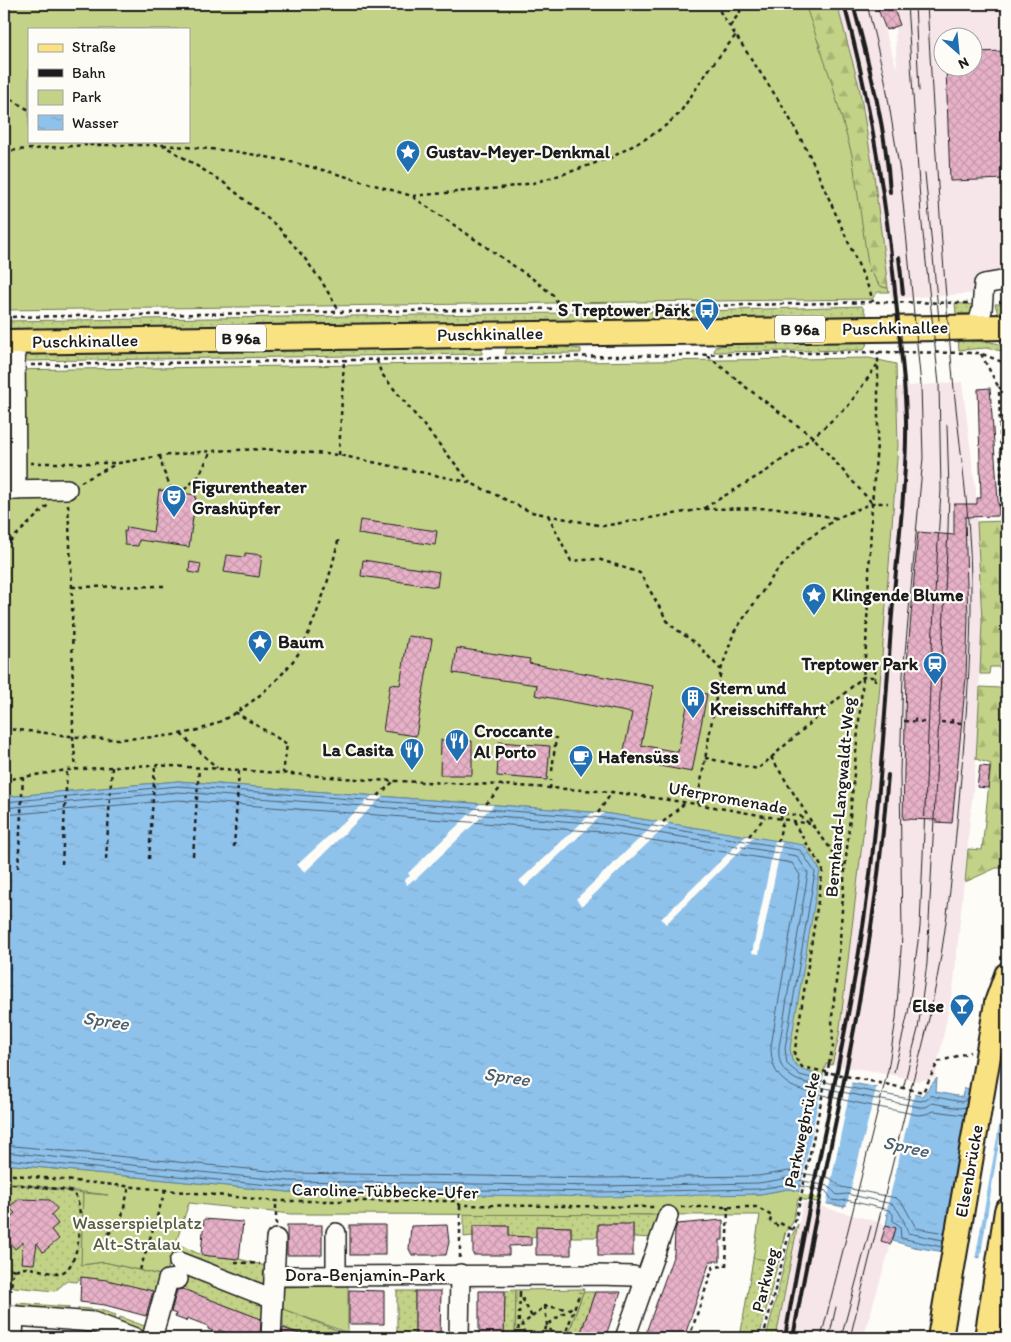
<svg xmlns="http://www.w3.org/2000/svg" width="1011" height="1342" font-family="Itim,sans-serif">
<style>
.built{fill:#f6e6e9;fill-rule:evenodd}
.grass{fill:url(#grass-dots);stroke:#6f7852}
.forest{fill:url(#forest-firs);stroke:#6f7852}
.park{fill:#c2d387;stroke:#6f7852;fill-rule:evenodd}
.water{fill:url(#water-ripples);stroke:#618098}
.pier{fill:#fdfcf7}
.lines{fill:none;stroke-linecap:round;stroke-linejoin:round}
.shore{stroke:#4a5e6f;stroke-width:1}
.building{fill:url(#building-cross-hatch);stroke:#1c1c1c}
.minor-casing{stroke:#1c1c1c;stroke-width:22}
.major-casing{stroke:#1c1c1c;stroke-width:28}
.path{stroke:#1c1c1c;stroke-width:2.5;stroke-dasharray:4 4;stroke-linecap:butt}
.minor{stroke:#fdfcf7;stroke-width:19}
.major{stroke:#f8e281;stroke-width:24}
.tram{stroke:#1c1c1c;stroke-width:1}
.rail{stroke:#1c1c1c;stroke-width:4}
.major-bridge-casing{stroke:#1c1c1c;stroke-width:28;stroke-linecap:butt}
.path-bridge{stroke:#1c1c1c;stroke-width:2.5;stroke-dasharray:4 4;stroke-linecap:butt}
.major-bridge{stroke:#f8e281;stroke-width:24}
.labels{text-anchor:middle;stroke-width:4.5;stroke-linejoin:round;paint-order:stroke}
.shield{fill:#fdfcf7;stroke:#605f5e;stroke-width:1}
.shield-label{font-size:16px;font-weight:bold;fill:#1c1c1c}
.poi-label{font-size:18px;font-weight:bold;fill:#1c1c1c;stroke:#fdfcf7;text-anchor:start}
.street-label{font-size:18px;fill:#1c1c1c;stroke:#fdfcf7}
.park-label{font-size:18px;fill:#565c41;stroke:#fdfcf7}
.water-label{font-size:19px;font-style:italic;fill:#4a5e6f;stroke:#fdfcf7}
</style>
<defs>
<pattern id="grass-dots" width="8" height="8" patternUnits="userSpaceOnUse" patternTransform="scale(1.25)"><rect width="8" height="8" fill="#c2d387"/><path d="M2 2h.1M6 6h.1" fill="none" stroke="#a6b574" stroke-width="1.8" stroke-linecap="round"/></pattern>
<pattern id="forest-firs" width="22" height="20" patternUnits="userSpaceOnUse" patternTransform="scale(1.25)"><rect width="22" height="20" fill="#c2d387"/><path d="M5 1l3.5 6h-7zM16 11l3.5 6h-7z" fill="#a6b574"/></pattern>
<pattern id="water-ripples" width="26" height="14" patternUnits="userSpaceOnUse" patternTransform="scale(1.25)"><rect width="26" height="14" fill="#8fc2eb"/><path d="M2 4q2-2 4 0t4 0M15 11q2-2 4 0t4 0" fill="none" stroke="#7ba6c9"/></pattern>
<pattern id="building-cross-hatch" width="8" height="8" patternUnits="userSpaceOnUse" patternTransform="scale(1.25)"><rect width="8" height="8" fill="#e7b1c8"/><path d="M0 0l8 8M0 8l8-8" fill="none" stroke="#c698ab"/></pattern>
</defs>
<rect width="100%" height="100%" fill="#fdfcf7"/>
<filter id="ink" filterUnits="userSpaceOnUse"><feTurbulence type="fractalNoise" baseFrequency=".02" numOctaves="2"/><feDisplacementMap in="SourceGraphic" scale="10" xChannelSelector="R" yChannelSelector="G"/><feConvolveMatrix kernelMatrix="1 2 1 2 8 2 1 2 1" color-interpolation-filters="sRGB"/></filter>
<g filter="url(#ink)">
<g class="built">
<path d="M 837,4 L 876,4 L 897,69 L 894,4 L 1007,4 L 1007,291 L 891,299 L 885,267 L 874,175 L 859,86 ZM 944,38 L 974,38 L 974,68 L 944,68 Z"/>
<path d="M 962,382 L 976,492 L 982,621 L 976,759 L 954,982 L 935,1078 L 918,1081 L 880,1072 L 832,1065 L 839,1036 L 878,710 L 899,446 L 897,387 Z"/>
<path d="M 803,1202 L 883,1223 L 891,1244 L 863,1338 L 777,1338 Z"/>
<path d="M 1007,1294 L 1007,1338 L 1001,1338 L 1004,1315 Z"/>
</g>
<g class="grass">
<path d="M 955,303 L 974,305 L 973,314 L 956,314 Z"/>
<path d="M 995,304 L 1007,304 L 1007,314 L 998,314 Z"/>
<path d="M 862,306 L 867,316 L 4,333 L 4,321 L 705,311 Z"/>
<path d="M 958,340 L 991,342 L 1007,346 L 1007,352 L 986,348 L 959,350 Z"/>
<path d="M 868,341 L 864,350 L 714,352 L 715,347 L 736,343 Z"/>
<path d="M 508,344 L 542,344 L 581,349 L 581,353 L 505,354 Z"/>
<path d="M 482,345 L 482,354 L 25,361 L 28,352 Z"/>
<path d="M 4,1183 L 83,1193 L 82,1265 L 104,1262 L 165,1276 L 160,1293 L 109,1281 L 81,1277 L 77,1282 L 67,1281 L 55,1291 L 4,1286 Z"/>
<path d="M 464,1213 L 662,1215 L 654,1238 L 633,1237 L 633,1224 L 628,1224 L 628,1227 L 621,1227 L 621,1224 L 609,1224 L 609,1227 L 603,1227 L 603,1224 L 598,1224 L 598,1236 L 596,1237 L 573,1237 L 571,1236 L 571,1227 L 537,1226 L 536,1236 C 530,1238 514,1239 509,1236 L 509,1226 L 474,1226 L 473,1236 L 464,1237 Z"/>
<path d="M 761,1215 L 786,1231 L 759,1338 L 740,1338 L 760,1217 Z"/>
<path d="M 798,1224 L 776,1338 L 766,1338 L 791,1237 Z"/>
<path d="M 176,1243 L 201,1255 L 239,1259 L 266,1266 L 263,1320 L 175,1286 L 180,1270 L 168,1265 Z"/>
<path d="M 516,1290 L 515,1338 L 504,1338 L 505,1291 Z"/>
<rect x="397" y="1291" width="18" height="47"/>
<path d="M 583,1292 L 595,1292 L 579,1338 L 567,1338 Z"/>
<path d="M 17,1303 L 69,1307 L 68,1312 L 17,1308 Z"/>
<path d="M 78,1308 L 100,1310 L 116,1315 L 114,1322 L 78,1313 Z"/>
<path d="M 283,1309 L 356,1338 L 311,1338 L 283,1327 Z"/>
<path d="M 120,1317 L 150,1328 L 146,1334 L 118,1323 Z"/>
</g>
<g class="forest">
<path d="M 750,4 L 837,4 L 859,86 L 874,175 L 888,288 C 876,288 877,277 869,271 Z"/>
<path d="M 1007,521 L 1007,639 L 1004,640 L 1001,667 L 990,667 L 989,674 L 980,674 L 982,621 L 977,522 Z"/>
<path d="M 980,687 L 1000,688 L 1003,690 L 1007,691 L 1007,868 L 996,868 L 965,882 L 968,849 L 982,850 L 991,764 L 976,759 Z"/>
</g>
<g class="park">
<path d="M 4,4 L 805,4 L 831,80 L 852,155 L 869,271 C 877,277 876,288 888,288 L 889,292 L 878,292 L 872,299 L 4,310 ZM 29,29 L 189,29 L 189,141 L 29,141 Z"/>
<path d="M 869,358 L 896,364 L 898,446 L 878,710 L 839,1036 L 832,1065 L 826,1064 L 823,1076 C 810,1072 797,1071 790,1058 L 782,842 L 604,813 L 178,781 L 4,797 L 4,370 Z"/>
<path d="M 4,1164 L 288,1192 L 760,1194 L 788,1189 L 825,1196 L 823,1203 L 798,1199 L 792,1224 L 785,1232 L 779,1262 L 753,1258 L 760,1215 L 291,1214 L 189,1203 L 165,1276 L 104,1262 L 81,1265 L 83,1193 L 108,1195 L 4,1182 Z"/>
<path d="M 348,1286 L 348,1333 L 283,1309 L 282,1287 Z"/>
<path d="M 584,1289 L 567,1338 L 515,1338 L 516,1290 Z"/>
</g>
<path class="water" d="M 178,781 L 604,813 L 804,845 L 820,870 L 790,1048 L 792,1061 L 802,1070 L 841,1081 L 922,1096 L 937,1078 L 936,1092 L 962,1097 L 964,1088 L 1007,1096 L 1007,1262 L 914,1247 L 893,1241 L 896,1228 L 886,1225 L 888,1215 L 844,1205 L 844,1207 L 823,1203 L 825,1196 L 788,1189 L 760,1194 L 602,1197 L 288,1192 L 4,1164 L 4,797 Z"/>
<g class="pier">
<path d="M 372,796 L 383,796 L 305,872 L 297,865 Z"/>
<path d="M 480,804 L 494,805 L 415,880 L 414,879 L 407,885 L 404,880 L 410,876 L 408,873 Z"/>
<path d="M 592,813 L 604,813 L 525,887 L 519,881 Z"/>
<path d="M 658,821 L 669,823 L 582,906 L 576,899 Z"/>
<path d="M 746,836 L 754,837 L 666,924 L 661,919 Z"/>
<path d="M 775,841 L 782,842 L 759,954 L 752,953 Z"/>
<path d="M 824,1074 L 852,1080 L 826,1206 L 821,1204 L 822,1198 L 799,1194 Z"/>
<path d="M 877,1085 L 915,1092 L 885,1217 L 846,1208 Z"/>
<path d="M 970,1087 L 1005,1093 L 975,1260 L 941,1254 Z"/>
<path d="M 1007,1093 L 1007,1265 L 980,1260 Z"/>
</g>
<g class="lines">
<g class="shore">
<path d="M 4,802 L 178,786 L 604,818 L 800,850 L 815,872 L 785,1048 L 787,1064 L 800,1075 L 841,1086 L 920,1101 L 925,1100 L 931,1095 L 936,1097 L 962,1102 L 966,1100 L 968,1095"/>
<path d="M 4,808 L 178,792 L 603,824 L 797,856 L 808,873 L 779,1047 C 778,1060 781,1070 792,1077 C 800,1083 812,1084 821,1087 C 853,1095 887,1101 920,1107 L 926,1107 L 932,1103 L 960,1108 L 966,1107"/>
<path d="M 4,815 L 178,800 L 602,832 L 792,863 L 800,875 L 771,1046 C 771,1061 774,1074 787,1083 C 796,1090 809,1092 820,1094 C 852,1103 886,1108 918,1115 L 926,1114 L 934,1111 L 965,1115"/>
<path d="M 4,1145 L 289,1173 L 602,1178 L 758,1176 L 789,1171 L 830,1178 L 841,1187 L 896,1198 L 903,1204 L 916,1228 L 945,1233"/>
<path d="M 4,1152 L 289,1181 L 602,1186 L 759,1183 L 789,1178 L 828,1186 L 837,1195 L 847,1194 L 892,1204 C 899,1209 906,1225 908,1233 L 943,1240"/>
<path d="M 4,1159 L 289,1187 L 602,1192 L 759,1189 L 789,1184 L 826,1191 L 832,1200 L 840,1201 L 846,1200 L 889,1210 L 893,1214 L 893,1221 L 900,1226 L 901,1238 L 942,1247"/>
</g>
</g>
<g class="building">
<path d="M 876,4 L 892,4 L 900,25 L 886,30 Z"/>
<path d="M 1007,51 L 1007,179 L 950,181 L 946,68 L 974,68 L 974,52 Z"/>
<path d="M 990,388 L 999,514 L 998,516 L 965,517 L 968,619 L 966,678 L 952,823 L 936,822 L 937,820 L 903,819 L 906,675 L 918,532 L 954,535 L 954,504 L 977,504 L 977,498 L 981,498 L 978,389 Z"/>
<path d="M 159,490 L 196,495 L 189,547 L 139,540 L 138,546 L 125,545 L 124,531 L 126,532 L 127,527 L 153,532 Z"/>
<path d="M 360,520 L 437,531 L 435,545 L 358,534 Z"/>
<path d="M 245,553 L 262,555 L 259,577 L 224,572 L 227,555 L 245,557 Z"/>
<path d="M 363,560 L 439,572 L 437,587 L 361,576 Z"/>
<path d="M 190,562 L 201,564 L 199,574 L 189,572 Z"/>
<path d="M 408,636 L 432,639 L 416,736 L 383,731 L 390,684 L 400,685 Z"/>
<path d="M 457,648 L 530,659 L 529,663 L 653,686 L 641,745 L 678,752 L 690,691 L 707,694 L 692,772 L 622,759 L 632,713 L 535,695 L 537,685 L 453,673 Z"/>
<path d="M 441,740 L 472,741 L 472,775 L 440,775 Z"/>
<path d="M 499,742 L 550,746 L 547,780 L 497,776 Z"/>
<path d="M 980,766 L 990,767 L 988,788 L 977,787 Z"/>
<path d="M 19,1199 L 50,1200 L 57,1209 L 51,1215 L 58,1224 L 51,1230 L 59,1239 L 43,1252 L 37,1243 L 34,1264 L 21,1263 L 23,1242 L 15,1249 L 4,1236 L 4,1234 L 12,1227 L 6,1221 L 15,1213 L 9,1207 Z"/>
<path d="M 204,1219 L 243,1222 L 239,1259 L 201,1255 Z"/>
<path d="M 723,1220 L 723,1240 L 720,1240 L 720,1261 L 710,1261 L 684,1338 L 644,1338 L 674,1254 L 675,1231 L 677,1224 Z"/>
<rect x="598" y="1224" width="35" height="32"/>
<rect x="287" y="1225" width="35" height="30"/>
<rect x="350" y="1225" width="35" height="30"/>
<path d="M 447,1225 L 449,1242 L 446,1255 L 412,1255 L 409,1249 L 411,1226 Z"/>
<path d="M 886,1225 L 896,1228 L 891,1244 L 881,1241 Z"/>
<path d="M 473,1226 L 509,1226 L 509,1236 L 531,1237 L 531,1245 L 509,1246 L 509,1255 L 473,1255 Z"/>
<path d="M 536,1226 L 571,1227 L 571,1255 L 536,1255 Z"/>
<path d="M 81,1277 L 107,1280 L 153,1291 L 146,1316 L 105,1305 L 80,1302 Z"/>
<path d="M 183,1289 L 261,1319 L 260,1338 L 240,1338 L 219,1330 L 218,1333 L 208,1329 L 208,1326 L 187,1318 L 186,1321 L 175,1317 L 176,1314 L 171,1312 L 177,1290 Z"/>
<path d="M 349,1290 L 384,1291 L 384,1324 L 349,1324 Z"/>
<path d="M 415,1291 L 441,1291 L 440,1338 L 415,1338 Z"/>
<path d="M 479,1291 L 505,1291 L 504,1338 L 479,1338 Z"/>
<path d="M 595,1292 L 621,1292 L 605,1338 L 579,1338 Z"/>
<path d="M 283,1328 L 308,1337 L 308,1338 L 282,1338 Z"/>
</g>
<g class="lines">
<defs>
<g id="minor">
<path d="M 977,327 L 982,310 L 984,284 L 1007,280"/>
<path d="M 15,342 L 16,490"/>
<path d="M 4,490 L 67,489"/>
<path d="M 336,1233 L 336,1275"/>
<path d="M 179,1262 L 273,1299"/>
<path d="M 274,1276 L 597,1275 L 633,1276 L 644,1280"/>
<path d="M 4,1315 L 93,1322 L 135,1338"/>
<path d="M 13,1338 L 14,1316"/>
<path d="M 152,1338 L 168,1280 L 178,1279"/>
<path d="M 271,1338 L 276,1239"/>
<path d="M 459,1338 L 460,1274"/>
<path d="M 625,1338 L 668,1216"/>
</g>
<g id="major">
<path d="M 4,342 L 1007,327"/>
<path d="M 997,1003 L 1007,975"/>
<path d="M 987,1338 L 1007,1211"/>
</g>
</defs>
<use href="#minor" class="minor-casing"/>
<use href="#major" class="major-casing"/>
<g class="path">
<path d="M 715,4 L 785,110 L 810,156 L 870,291 L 873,302"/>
<path d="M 730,26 L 740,12 L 741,4"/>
<path d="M 4,95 L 29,110"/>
<path d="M 83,141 L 87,145 L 163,145 L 223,182 L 278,227 L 303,256 L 322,282 L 339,311"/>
<path d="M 163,145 L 233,151 L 283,160 L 327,171 L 412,196 L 501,188 L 533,183 L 570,172 L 612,157 L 649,137 L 665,126 L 679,114 L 710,68 L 736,35"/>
<path d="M 4,151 L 87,145"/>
<path d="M 413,197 L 533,279 L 553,295 L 561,308"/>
<path d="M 999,302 L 1007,302"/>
<path d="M 4,317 L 662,307 L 873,302 L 968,303"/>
<path d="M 981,354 L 999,388"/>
<path d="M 708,356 L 747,388 L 813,437 L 872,503"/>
<path d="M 377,360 L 381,373 L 470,482"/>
<path d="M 31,365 L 878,352 L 980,353 L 1007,364"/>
<path d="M 339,455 L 344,360"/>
<path d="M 160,456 L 163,470 L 171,488 L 184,490 L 199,476 L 211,451"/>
<path d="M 30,463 L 119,463 L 160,456 L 211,451 L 264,449 L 339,455 L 463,481 L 471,483 L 531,512 L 603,526 L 703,509 L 778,508 L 837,518"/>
<path d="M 81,482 L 116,464"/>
<path d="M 68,504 L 72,587 L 73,737 L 76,769"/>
<path d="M 999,505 L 1002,505 L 999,388 L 1007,388"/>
<path d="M 1002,505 L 1007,505"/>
<path d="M 704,508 L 768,470 L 813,437 L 848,406 L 877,365"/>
<path d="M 548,515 L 571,561 L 598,559 L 640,573 L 669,624 L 698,645 L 721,670"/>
<path d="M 4,547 L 48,505"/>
<path d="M 72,587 L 166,586"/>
<path d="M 1000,680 L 1007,680"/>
<path d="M 1004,680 L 1007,642"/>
<path d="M 875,681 L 875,670"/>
<path d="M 235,712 L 287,744 L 283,773"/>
<path d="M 904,721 L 926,722"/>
<path d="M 915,722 L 915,716"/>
<path d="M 941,722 L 963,723"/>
<path d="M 952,723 L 952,717"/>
<path d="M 4,729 C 43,731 82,740 121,739 C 142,738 164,737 185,733 C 229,726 279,685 302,648 C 306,641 308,634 311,627 C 324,596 332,569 339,537"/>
<path d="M 181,734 L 217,768"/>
<path d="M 771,757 L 814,826"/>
<path d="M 705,758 L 758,769 L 863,677 L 875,677"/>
<path d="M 552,771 L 556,737"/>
<path d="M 4,780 L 67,770 L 112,767 L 155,765 L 239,770 L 370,780 L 503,785 L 612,792 L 697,804 L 810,824"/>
<path d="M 550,789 L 551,780"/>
<path d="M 378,796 L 394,781"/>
<path d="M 486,804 L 503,785"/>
<path d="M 697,804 L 721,670 L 734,632 L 776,572 L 805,541 L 837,518 L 872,503 L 888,503"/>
<path d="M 598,813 L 612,792"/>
<path d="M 780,819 L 782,813 L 800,816 L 816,829 L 844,867"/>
<path d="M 663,822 L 685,803"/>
<path d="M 793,822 L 823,869 L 794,1056 L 802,1067 L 923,1092 L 938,1062 L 970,1052"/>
<path d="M 749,836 L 765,817"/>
<path d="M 778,842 L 783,820"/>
<path d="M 234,847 L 239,770"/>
<path d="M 193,856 L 199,768"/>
<path d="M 106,859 L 112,767"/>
<path d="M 149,859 L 155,766"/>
<path d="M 62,864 L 67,770"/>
<path d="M 18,868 L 23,777"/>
<path d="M 1003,957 L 1007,946"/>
<path d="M 829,1064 L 833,1046 L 832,1017 L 839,955 L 844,880 L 866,646 L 872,503 L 878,433 L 878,352"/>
<path d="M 4,1174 L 276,1201 L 455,1201 L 460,1205 L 656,1207"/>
<path d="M 4,1183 L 67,1190 C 71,1192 74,1193 76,1197 C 84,1210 80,1265 63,1272 C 49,1277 34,1263 15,1270 L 12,1276 L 11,1291"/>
<path d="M 681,1207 L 756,1207 L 772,1216 L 770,1221 L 778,1226 L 780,1223 L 792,1230"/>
<path d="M 276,1225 L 276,1201"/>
<path d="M 108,1234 L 120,1224 L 129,1187"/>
<path d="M 460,1258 L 460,1205"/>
<path d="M 235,1262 L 260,1264"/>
<path d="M 4,1265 L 5,1267 L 15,1270"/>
<path d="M 140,1270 L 165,1191"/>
<path d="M 520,1291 L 520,1294 L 532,1317 L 522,1324 L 526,1338"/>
<path d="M 545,1306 L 547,1325 L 556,1338"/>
<path d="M 532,1317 L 545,1306 L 567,1309"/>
<path d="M 518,1338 L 520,1295"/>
<path d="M 542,1338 L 547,1325 L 575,1305"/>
<path d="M 564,1338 L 580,1292"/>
<path d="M 689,1338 L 713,1267 L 726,1266 L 728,1207"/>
<path d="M 763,1338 L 789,1234 L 793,1228 L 800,1201"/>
</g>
<use href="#minor" class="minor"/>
<use href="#major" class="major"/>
<g class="tram">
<path d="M 915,4 L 919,91"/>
<path d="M 925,173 L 939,320"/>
<path d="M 894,1072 L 908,1013 L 920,927 L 931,664 L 941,490 L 939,384 L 921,215 L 907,4"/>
<path d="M 903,1089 L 918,1029 L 927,963 L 948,530 L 949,489 L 947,425"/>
<path d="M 821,1338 L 888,1070 L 896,1019 L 902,936 L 900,772 L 903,675 L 923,458 L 921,385 L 900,172 L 885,80 L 867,4"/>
<path d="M 829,1338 L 836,1307"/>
<path d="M 841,1338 L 871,1226"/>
<path d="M 850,1338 L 913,1080 C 938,997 949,910 957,823 C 964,742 972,661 971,579 C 970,508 958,438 952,368 C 941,246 934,125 927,4"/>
</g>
<g class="rail">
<path d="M 853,4 C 869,65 886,128 890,192"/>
<path d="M 899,257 L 903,294"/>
<path d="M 785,1338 C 806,1209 838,1081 859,952 C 876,849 883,746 890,642 C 894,574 905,507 906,439 C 907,396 901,353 897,311 C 887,205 872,106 844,4"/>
<path d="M 793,1338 C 812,1227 838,1118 858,1008 C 872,931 882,853 888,775"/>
</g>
<defs>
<path id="major-bridge" d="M 940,1338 L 997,1003"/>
</defs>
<use href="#major-bridge" class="major-bridge-casing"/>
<path class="path-bridge" d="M 800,1201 L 829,1064"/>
<use href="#major-bridge" class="major-bridge"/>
</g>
</g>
<defs>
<symbol id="sight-pin" viewBox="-11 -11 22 30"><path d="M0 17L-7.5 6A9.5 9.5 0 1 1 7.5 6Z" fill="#1f6fb2" stroke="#fdfcf7"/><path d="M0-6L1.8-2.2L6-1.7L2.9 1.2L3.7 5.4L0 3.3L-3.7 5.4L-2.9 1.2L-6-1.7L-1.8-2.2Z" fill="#fff"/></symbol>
<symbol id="bus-pin" viewBox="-11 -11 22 30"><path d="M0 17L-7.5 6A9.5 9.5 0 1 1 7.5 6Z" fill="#1f6fb2" stroke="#fdfcf7"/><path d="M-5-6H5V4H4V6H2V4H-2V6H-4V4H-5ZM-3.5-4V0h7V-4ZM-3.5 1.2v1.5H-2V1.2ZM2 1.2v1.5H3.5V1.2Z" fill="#fff"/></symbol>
<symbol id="theatre-pin" viewBox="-11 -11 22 30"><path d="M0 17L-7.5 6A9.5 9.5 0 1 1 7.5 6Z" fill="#1f6fb2" stroke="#fdfcf7"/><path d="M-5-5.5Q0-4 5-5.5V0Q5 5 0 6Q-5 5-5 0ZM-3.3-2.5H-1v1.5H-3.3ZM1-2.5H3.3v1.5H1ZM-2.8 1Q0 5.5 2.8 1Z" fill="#fff"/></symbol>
<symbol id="station-pin" viewBox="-11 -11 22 30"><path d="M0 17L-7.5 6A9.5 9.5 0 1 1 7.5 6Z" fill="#1f6fb2" stroke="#fdfcf7"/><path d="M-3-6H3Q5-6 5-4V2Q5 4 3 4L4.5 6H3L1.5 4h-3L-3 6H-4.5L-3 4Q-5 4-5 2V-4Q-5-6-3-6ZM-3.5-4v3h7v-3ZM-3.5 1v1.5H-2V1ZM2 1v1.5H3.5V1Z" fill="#fff"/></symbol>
<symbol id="building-pin" viewBox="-11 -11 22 30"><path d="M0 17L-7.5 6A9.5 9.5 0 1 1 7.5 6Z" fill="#1f6fb2" stroke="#fdfcf7"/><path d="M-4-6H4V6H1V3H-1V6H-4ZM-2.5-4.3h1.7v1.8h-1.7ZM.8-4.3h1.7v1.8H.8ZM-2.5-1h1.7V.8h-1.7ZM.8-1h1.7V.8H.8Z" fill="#fff"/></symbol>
<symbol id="restaurant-pin" viewBox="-11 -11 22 30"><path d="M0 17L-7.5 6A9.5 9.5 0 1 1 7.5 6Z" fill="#1f6fb2" stroke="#fdfcf7"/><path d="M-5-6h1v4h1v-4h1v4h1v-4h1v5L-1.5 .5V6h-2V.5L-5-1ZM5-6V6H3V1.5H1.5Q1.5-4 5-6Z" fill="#fff"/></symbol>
<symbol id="cafe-pin" viewBox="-11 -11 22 30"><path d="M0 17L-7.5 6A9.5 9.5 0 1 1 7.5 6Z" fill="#1f6fb2" stroke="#fdfcf7"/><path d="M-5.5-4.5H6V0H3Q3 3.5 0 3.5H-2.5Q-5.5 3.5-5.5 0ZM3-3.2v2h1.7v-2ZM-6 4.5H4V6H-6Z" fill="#fff"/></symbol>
<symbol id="bar-pin" viewBox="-11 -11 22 30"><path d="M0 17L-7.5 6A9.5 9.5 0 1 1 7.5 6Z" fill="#1f6fb2" stroke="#fdfcf7"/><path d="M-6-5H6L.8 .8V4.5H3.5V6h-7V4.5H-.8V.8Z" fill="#fff"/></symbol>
</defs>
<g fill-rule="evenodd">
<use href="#sight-pin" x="394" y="138" width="28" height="38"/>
<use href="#bus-pin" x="693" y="296" width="28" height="38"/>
<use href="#theatre-pin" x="160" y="483" width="28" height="38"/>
<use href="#sight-pin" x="800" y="581" width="28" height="38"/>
<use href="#sight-pin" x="246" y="628" width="28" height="38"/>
<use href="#station-pin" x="921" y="650" width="28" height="38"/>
<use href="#building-pin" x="679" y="684" width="28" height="38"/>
<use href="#restaurant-pin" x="443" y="727" width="28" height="38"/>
<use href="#restaurant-pin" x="398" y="736" width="28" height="38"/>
<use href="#cafe-pin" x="567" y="743" width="28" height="38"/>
<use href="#bar-pin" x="948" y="992" width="28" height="38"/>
</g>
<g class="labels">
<g class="shield">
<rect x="775" y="315.5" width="50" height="27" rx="4"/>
<rect x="216" y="324.5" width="50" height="27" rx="4"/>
</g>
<g class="shield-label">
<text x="800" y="335">B 96a</text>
<text x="241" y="344">B 96a</text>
</g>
<g class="poi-label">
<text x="426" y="158">Gustav-Meyer-Denkmal</text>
<text x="690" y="316" text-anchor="end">S Treptower Park</text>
<text x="192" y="493">Figurentheater<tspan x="192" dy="21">Grashüpfer</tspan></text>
<text x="832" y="601">Klingende Blume</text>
<text x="278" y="648">Baum</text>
<text x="918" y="670" text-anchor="end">Treptower Park</text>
<text x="710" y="694">Stern und<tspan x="710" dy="21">Kreisschiffahrt</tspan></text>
<text x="474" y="737">Croccante<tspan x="474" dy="21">Al Porto</tspan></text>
<text x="394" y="756" text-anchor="end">La Casita</text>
<text x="598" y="763">Hafensüss</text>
<text x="944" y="1012" text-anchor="end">Else</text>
</g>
<g class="street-label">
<text transform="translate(895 328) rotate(-1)" y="6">Puschkinallee</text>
<text transform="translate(490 334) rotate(-1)" y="6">Puschkinallee</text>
<text transform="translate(85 341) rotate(-1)" y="6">Puschkinallee</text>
<text transform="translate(840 797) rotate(-85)" y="6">Bernhard-Langwaldt-Weg</text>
<text transform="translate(728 798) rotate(10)" y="6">Uferpromenade</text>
<text transform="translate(802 1130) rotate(-78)" y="6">Parkwegbrücke</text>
<text transform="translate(969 1171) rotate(-80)" y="6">Elsenbrücke</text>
<text transform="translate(385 1191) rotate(1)" y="6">Caroline-Tübbecke-Ufer</text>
<text x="365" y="1281">Dora-Benjamin-Park</text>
<text transform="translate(765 1280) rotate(-76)" y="6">Parkweg</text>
</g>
<g class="park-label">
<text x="137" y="1229">Wasserspielplatz<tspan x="137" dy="21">Alt-Stralau</tspan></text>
</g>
<g class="water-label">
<text transform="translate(106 1020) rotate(8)" y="7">Spree</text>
<text transform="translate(507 1076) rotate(8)" y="7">Spree</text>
<text transform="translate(906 1146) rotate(12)" y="7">Spree</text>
</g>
</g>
<rect width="1011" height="1342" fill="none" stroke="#fdfcf7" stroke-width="20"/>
<rect x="10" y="10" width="991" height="1322" fill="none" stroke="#1c1c1c" stroke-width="2" filter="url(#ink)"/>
<rect x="28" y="28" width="162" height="115" fill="#fdfcf7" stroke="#a3a29f"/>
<rect x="38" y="44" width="25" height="8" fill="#f8e281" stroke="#a3a29f"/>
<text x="72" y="52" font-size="15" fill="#1c1c1c">Straße</text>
<rect x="38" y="69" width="25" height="8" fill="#1c1c1c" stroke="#a3a29f"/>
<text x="72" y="78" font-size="15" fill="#1c1c1c">Bahn</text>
<rect x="38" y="90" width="25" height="15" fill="#c2d387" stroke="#a3a29f"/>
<text x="72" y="102" font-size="15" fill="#1c1c1c">Park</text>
<rect x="38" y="115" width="25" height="15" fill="url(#water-ripples)" stroke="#a3a29f"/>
<text x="72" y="128" font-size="15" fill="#1c1c1c">Wasser</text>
<g transform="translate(958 52) rotate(153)"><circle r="24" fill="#fdfcf7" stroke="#a3a29f"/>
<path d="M0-4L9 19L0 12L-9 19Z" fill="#1f6fb2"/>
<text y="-8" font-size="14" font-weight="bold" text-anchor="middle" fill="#1c1c1c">N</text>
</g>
</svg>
